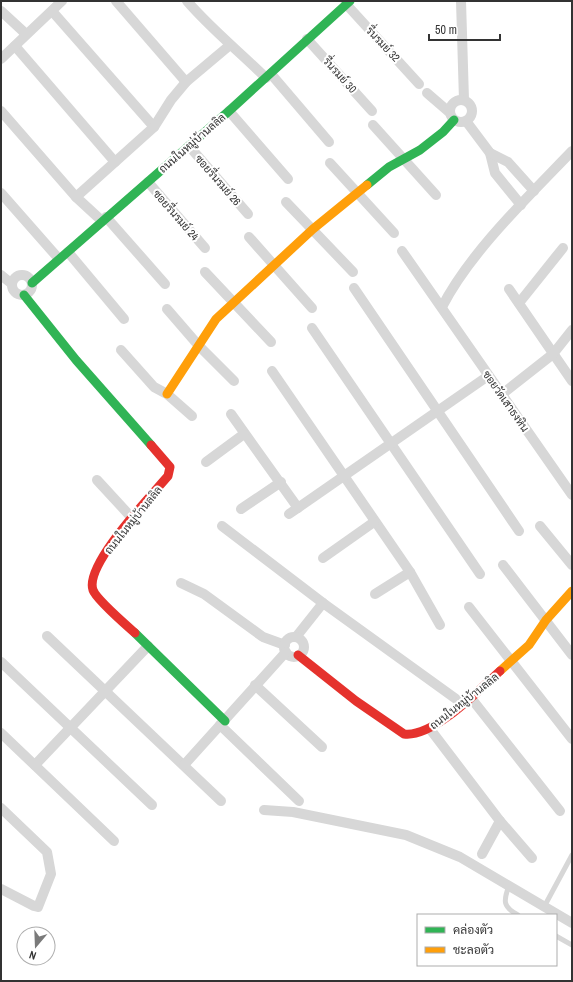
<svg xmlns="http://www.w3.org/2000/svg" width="573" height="982" font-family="'Archivo Narrow',Sarabun,sans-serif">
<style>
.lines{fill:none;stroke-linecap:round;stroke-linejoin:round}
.lane{stroke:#d7d7d7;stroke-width:5}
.street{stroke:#d7d7d7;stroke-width:10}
.fast{stroke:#30b455;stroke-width:9}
.slow{stroke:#ff9f0a;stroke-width:9}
.jam{stroke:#e5322d;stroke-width:9}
.labels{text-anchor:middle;stroke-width:4;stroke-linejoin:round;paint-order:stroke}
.street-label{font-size:11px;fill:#333;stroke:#fff}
</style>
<rect width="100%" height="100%" fill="#fff"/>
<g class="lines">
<g class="lane">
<path d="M 509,886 C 503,901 503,907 518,915"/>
<path d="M 544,907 L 572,855"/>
<path d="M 556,936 L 572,945"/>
</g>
<g class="street">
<path d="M 116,1 L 186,82"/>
<path d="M 187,1 C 211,29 240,52 266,78"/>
<path d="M 461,1 L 464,100"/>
<path d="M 346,4 L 419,84"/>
<path d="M 1,11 L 26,34"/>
<path d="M 52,11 L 154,127"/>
<path d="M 307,39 L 372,111"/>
<path d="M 15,46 L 115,162"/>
<path d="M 1,59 L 62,1"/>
<path d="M 271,74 L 329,142"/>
<path d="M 427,93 L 449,112"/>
<circle cx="461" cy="111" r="11"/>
<path d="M 1,111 L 76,197"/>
<path d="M 229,111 L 288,179"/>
<path d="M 466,121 L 490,153 L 495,173 L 521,205"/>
<path d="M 373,125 L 436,195"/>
<path d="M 189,146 L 248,214"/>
<path d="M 490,153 L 508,162 L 534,191"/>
<path d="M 330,163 L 394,233"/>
<path d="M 148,182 L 205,248"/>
<path d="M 1,193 L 59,259"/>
<path d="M 286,202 L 353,272"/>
<path d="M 106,217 L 165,284"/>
<path d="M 102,221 L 76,197 L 154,127 L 171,100 L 186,82 L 230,45"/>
<path d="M 249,237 L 312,308"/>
<path d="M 402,251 L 572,495"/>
<path d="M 68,252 L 124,319"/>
<path d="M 205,272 L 271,342"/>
<path d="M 1,275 L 12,284"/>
<circle cx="22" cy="285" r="10"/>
<path d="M 354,288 L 519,531"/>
<path d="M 509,289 L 572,381"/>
<path d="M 519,303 L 563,248"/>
<path d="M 442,307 C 470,252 529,196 572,151"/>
<path d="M 167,309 L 199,346 L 234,381"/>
<path d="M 312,328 L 480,574"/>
<path d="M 121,350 L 154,387 L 167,394 L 192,416"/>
<path d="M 272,371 L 410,572 L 440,625"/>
<path d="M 501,395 L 553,354 L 572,330"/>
<path d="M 231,414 L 298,508"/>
<path d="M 206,462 L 244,434"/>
<path d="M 97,480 L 132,518"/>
<path d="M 241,509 L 281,482"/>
<path d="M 289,514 L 488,376"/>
<path d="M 222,526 L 323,603 L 463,704"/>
<path d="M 540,526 L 572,565"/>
<path d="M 323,558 L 374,522"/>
<path d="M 503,565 L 572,655"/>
<path d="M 181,583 L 204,594 L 263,637 L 285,645"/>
<path d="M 375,594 L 410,572"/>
<path d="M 469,607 L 572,739"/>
<path d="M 47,636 L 221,801"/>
<path d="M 296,637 L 323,603"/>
<circle cx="294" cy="647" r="10"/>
<path d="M 1,662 L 152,805"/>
<path d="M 255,685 L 322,747"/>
<path d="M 471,698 L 560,811"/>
<path d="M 220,725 L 299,801"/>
<path d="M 430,729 L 500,821 L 532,858"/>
<path d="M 1,733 L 114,841"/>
<path d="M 35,765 L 148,646"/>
<path d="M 184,765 L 286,652"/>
<path d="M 1,808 L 47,852 L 51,874 L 38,907 L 34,906 L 1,889"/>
<path d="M 264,810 L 293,812 L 406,835 L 460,857 L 572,923"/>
<path d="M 482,854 L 500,821"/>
</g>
<g class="fast">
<path d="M 367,185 L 389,167 L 420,150 L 443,132 L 454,120"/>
<path d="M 32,283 L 229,111 L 350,1"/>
<path d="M 24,295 L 76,360 L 151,445"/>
<path d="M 135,633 L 225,721"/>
</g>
<g class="slow">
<path d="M 167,394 L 216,319 L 313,229 L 367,185"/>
<path d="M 500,671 L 529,645 L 546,620 L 572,591"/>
</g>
<g class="jam">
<path d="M 135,633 C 126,625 96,599 93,590 C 84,565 151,496 168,476 L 170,467 L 151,445"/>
<path d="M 298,655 L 356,701 L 404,734 C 433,738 479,690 500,671"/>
</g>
</g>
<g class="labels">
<g class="street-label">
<text transform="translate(383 44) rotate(47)" y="4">รื่นรมย์ 32</text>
<text transform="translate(340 75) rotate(48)" y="4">รื่นรมย์ 30</text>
<text transform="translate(192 143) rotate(-41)" y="4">ถนนในหมู่บ้านลลิล</text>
<text transform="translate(218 180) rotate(49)" y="4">ซอยรื่นรมย์ 26</text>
<text transform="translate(176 215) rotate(49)" y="4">ซอยรื่นรมย์ 24</text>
<text transform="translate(506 401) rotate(55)" y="4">ซอยวัดเสาธงหิน</text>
<text transform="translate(133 520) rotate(-51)" y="4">ถนนในหมู่บ้านลลิล</text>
<text transform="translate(464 701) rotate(-38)" y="4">ถนนในหมู่บ้านลลิล</text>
</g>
</g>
<rect width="573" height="982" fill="none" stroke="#333333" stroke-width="4"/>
<rect x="417" y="914" width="140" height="52" fill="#ffffff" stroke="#adadad"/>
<rect x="425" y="927" width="20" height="6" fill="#30b455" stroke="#adadad"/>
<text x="453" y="934" font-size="12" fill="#333333">คล่องตัว</text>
<rect x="425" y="947" width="20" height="6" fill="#ff9f0a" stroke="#adadad"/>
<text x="453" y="954" font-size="12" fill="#333333">ชะลอตัว</text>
<g transform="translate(36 946) rotate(199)"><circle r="19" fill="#ffffff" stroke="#adadad"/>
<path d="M0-3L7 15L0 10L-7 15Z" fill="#7a7a7a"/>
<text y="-6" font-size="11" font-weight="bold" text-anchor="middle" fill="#333333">N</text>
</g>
<path d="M429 34v6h71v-6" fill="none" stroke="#333333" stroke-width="2"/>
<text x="435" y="34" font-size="12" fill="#333333" stroke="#ffffff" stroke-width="3" paint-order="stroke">50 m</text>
</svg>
